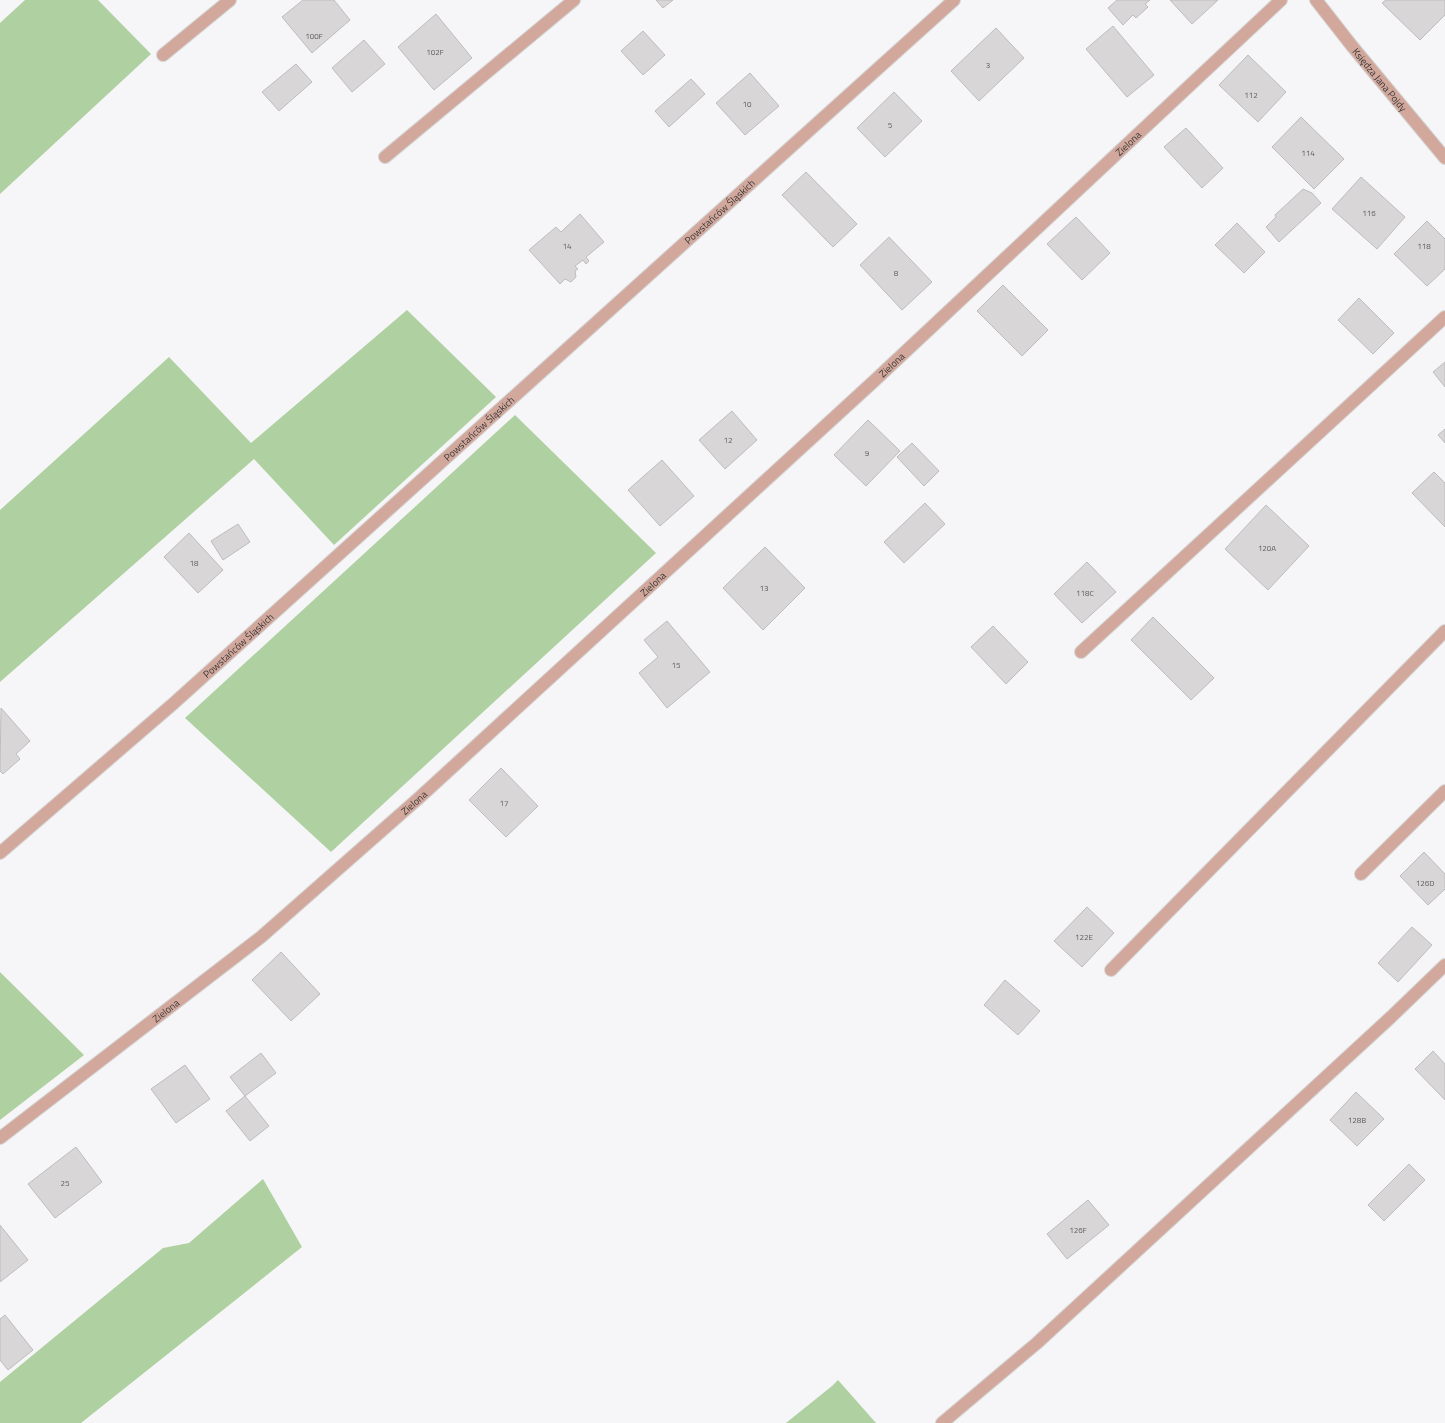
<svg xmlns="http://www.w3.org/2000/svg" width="1445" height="1423" font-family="'Titillium Web',sans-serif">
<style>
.green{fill:#afd0a0}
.building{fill:#d8d6d6;stroke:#bebcbc}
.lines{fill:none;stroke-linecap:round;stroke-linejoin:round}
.minor-casing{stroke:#d4d4d5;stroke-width:14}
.minor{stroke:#d3a89c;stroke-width:12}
.labels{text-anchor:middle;stroke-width:4;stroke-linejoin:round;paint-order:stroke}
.number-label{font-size:8px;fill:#5f5f5f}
.street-label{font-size:10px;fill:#373737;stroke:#f6f6f8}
</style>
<rect width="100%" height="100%" fill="#f6f6f8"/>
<g class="green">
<path d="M 25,0 L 98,0 L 151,54 L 0,194 L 0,23 Z"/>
<path d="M 407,310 L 496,397 L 334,545 L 254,459 L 0,682 L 0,510 L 169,357 L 251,443 Z"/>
<path d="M 515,415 L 656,553 L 331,852 L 185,718 Z"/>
<path d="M 0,972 L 84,1055 L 0,1120 Z"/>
<path d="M 263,1179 L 302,1247 L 81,1423 L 0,1423 L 0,1382 L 163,1248 L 189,1243 Z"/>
<path d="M 838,1380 L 876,1423 L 786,1423 L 832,1386 Z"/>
</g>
<g class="building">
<path d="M 303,0 L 334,0 L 350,20 L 312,53 L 282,17 Z"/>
<path d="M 656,0 L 673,0 L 663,8 Z"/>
<path d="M 1117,0 L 1150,0 L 1145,4 L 1148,7 L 1136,18 L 1133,15 L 1123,25 L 1108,8 Z"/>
<path d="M 1170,0 L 1218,0 L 1192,24 Z"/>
<path d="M 1386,0 L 1445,0 L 1445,15 L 1420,40 L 1382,3 Z"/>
<path d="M 436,14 L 472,58 L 434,90 L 398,47 Z"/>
<path d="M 1113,26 L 1154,75 L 1127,97 L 1086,49 Z"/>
<path d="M 996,28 L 1024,58 L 979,101 L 951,71 Z"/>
<path d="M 643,31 L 665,55 L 643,75 L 621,51 Z"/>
<path d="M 364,40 L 385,64 L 352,92 L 332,68 Z"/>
<path d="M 1248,55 L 1286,92 L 1258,122 L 1219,85 Z"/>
<path d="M 296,64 L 312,82 L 279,111 L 262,92 Z"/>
<path d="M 750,73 L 779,106 L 745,135 L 716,103 Z"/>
<path d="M 691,79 L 705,94 L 669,127 L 655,111 Z"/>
<path d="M 894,92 L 922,121 L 885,157 L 857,128 Z"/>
<path d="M 1301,117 L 1344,159 L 1314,189 L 1272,147 Z"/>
<path d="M 1186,128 L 1223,168 L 1202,188 L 1164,147 Z"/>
<path d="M 806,172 L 857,224 L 833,247 L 782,195 Z"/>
<path d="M 1361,177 L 1405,217 L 1377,249 L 1332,209 Z"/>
<path d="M 1303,189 L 1312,193 L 1321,203 L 1279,242 L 1266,227 L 1276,217 L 1275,215 Z"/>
<path d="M 580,214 L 604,242 L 586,257 L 589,261 L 586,264 L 583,260 L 575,266 L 578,269 L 575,271 L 576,277 L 571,282 L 565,279 L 560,284 L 529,250 L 556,227 L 561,232 Z"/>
<path d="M 1076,217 L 1110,253 L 1082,280 L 1047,244 Z"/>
<path d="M 1427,221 L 1445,239 L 1445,269 L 1427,286 L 1394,254 Z"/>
<path d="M 1237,223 L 1265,252 L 1244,273 L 1215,245 Z"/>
<path d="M 889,237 L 932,282 L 902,310 L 860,265 Z"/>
<path d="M 1003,285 L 1048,330 L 1022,356 L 977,311 Z"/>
<path d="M 1359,298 L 1394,333 L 1373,354 L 1338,320 Z"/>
<path d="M 1445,362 L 1445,387 L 1433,372 Z"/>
<path d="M 732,411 L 757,440 L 725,469 L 699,440 Z"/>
<path d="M 868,420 L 900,451 L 866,486 L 834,455 Z"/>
<path d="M 1445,429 L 1445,443 L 1438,435 Z"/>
<path d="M 912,443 L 939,471 L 924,486 L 897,457 Z"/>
<path d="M 662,460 L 694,496 L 660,526 L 628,490 Z"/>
<path d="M 1434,472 L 1445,483 L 1445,527 L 1412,493 Z"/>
<path d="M 925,503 L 945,524 L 904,563 L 884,542 Z"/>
<path d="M 1266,505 L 1309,546 L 1268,590 L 1225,549 Z"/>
<path d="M 238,524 L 250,542 L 223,560 L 211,541 Z"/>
<path d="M 189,533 L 223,570 L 198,593 L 164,557 Z"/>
<path d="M 765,547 L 805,588 L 763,630 L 723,588 Z"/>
<path d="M 1087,562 L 1116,592 L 1082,623 L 1054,594 Z"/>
<path d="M 1153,617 L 1214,678 L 1191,700 L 1131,640 Z"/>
<path d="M 667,621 L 710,672 L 667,708 L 639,673 L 658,657 L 644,640 Z"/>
<path d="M 993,626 L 1028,662 L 1006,684 L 971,647 Z"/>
<path d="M 1,708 L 30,741 L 16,754 L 20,759 L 3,774 L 0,771 Z"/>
<path d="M 501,768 L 538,806 L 506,837 L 469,800 Z"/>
<path d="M 1424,852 L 1445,874 L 1445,889 L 1428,905 L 1400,876 Z"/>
<path d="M 1087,907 L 1114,933 L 1082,967 L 1054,941 Z"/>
<path d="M 1412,927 L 1432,945 L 1398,982 L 1378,963 Z"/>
<path d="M 281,952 L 320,994 L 291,1021 L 252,980 Z"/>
<path d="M 1005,980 L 1040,1011 L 1018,1035 L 984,1005 Z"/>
<path d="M 1433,1051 L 1445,1064 L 1445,1100 L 1415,1069 Z"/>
<path d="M 261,1053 L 276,1073 L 245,1096 L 230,1077 Z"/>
<path d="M 185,1065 L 210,1099 L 176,1123 L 151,1089 Z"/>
<path d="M 1356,1092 L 1384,1119 L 1357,1146 L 1330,1120 Z"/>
<path d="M 245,1096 L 269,1126 L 250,1141 L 226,1111 Z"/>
<path d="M 76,1147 L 102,1182 L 55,1218 L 28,1184 Z"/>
<path d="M 1409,1164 L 1425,1180 L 1384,1221 L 1368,1205 Z"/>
<path d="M 1088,1200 L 1109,1225 L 1067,1259 L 1047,1234 Z"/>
<path d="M 0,1225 L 28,1260 L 0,1282 Z"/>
<path d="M 5,1315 L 33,1350 L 8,1370 L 0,1360 L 0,1319 Z"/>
</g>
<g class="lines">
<defs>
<g id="minor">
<path id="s1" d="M 1316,0 L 1352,46 L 1445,158"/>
<path d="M 163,55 L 230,0"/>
<path d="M 385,157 L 574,0"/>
<path d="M 1081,652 L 1445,317"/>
<path id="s2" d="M 0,853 L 174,703 L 954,0"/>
<path d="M 1361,874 L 1445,791"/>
<path d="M 1111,970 L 1445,631"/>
<path id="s3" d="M 0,1138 L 261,937 L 420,797 L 873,382 L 1281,0"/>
<path d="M 942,1423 L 1037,1343 L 1391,1017 L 1445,965"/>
</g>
</defs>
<use href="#minor" class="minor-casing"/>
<use href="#minor" class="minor"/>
</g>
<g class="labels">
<g class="number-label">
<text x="314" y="39">100F</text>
<text x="435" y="55">102F</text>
<text x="988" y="68">3</text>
<text x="1251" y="98">112</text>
<text x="747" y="107">10</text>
<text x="890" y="128">5</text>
<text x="1308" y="156">114</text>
<text x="1369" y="216">116</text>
<text x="567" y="249">14</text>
<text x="1424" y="249">118</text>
<text x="896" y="276">8</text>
<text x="728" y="443">12</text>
<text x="867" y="456">9</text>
<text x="1267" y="551">120A</text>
<text x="194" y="566">18</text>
<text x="764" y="591">13</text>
<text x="1085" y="596">118C</text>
<text x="676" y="668">15</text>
<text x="504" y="806">17</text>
<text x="1425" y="886">126D</text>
<text x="1084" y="940">122E</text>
<text x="1357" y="1123">128B</text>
<text x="65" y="1186">25</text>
<text x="1078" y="1233">126F</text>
</g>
<g class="street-label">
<text dy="4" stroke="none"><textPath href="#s1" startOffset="102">Księdza Jana Pojdy</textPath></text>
<text dy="4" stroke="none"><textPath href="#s3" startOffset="1505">Zielona</textPath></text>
<text dy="4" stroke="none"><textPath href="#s2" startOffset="964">Powstańców Śląskich</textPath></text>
<text dy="4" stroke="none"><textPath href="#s3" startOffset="1181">Zielona</textPath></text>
<text dy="4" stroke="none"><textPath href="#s2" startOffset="640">Powstańców Śląskich</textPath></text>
<text dy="4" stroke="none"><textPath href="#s3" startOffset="857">Zielona</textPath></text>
<text dy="4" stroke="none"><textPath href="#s2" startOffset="316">Powstańców Śląskich</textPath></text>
<text dy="4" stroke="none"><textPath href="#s3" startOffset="533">Zielona</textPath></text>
<text dy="4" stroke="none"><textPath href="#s3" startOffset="209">Zielona</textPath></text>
</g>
</g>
</svg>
